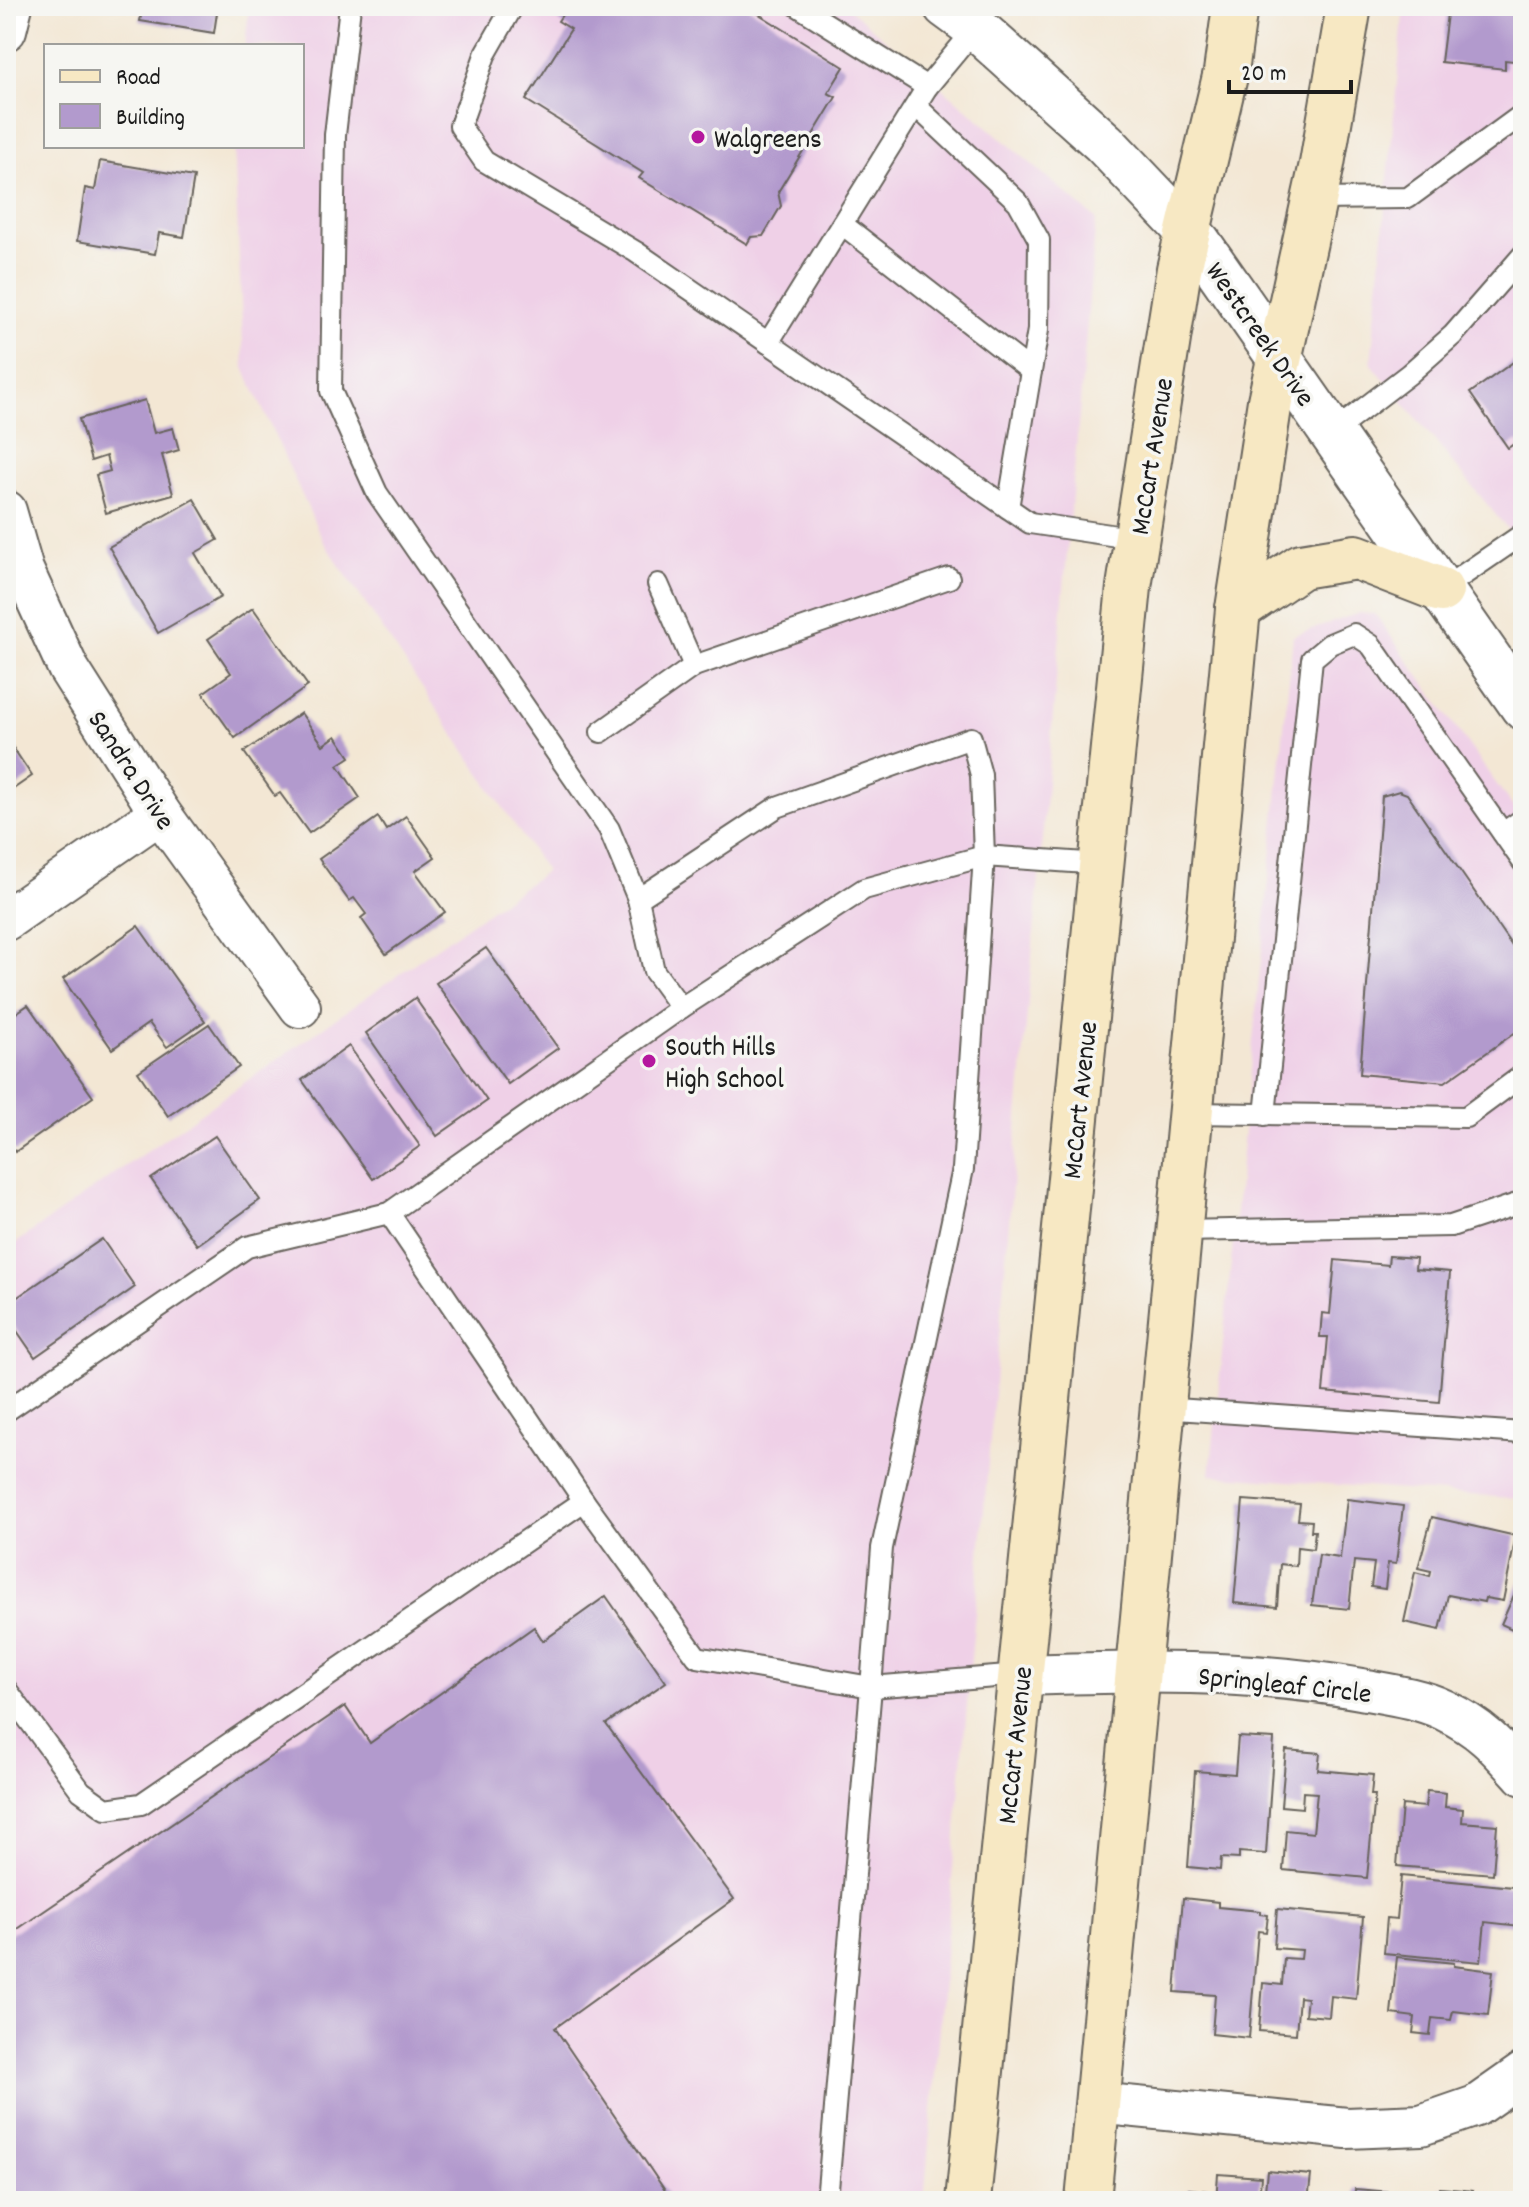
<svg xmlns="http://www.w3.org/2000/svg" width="1529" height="2207" font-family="Dekko,sans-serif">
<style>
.built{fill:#efd0e7}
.building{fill:#b29acd}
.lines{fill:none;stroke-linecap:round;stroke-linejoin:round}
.service-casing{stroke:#67635c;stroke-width:24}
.minor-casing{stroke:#67635c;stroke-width:44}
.tertiary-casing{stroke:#67635c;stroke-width:48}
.secondary-casing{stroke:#67635c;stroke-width:48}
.service{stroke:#fff;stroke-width:20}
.minor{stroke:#fff;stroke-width:40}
.tertiary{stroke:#fff;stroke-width:44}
.secondary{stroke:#f7e8c3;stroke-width:44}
.poi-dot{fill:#b5179e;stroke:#f6f6f2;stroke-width:3}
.labels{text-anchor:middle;stroke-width:7;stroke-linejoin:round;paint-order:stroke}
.poi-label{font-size:28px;fill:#1c1c1c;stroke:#f6f6f2;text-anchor:start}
.street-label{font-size:28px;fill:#1c1c1c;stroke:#f6f6f2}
</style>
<rect width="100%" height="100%" fill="#f6f6f2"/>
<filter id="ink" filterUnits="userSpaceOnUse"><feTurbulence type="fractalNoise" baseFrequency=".0125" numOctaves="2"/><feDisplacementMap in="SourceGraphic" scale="16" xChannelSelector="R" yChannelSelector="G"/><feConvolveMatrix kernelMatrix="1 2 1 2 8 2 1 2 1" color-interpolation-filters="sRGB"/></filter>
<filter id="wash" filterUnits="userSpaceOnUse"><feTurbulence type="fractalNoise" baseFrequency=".006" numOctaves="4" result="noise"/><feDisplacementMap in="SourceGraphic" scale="32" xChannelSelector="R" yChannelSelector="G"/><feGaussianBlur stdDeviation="1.8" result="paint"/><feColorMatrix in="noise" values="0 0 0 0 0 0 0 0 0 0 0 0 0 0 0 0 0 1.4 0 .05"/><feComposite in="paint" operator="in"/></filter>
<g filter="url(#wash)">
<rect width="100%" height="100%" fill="#f3e7d4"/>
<g class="built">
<path d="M 249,6 L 846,6 L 1096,219 L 924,2201 L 6,2201 L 6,1250 L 546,871 L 323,541 L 244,368 L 234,146 L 302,146 L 302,46 L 245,46 Z"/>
<path d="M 1404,6 L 1523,6 L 1523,548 L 1371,363 Z"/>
<path d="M 1359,613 L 1375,614 L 1523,821 L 1523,1499 L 1210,1475 L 1293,636 Z"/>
</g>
<g id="blocks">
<g class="building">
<path d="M 143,6 L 218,6 L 214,33 L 140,21 Z"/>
<path d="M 568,6 L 579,10 L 581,6 L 746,6 L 844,67 L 828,93 L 836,97 L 778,192 L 781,206 L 763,236 L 751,237 L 747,244 L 639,178 L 643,173 L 526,100 L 571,29 L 558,21 Z"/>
<path d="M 1448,6 L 1523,6 L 1523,62 L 1505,60 L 1505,69 L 1441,62 Z"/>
<path d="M 100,161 L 194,177 L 184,237 L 159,233 L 155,254 L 77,241 L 85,188 L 95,190 Z"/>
<path d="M 1523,355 L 1523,448 L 1518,441 L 1508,448 L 1470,393 Z"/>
<path d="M 145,400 L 154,433 L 173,428 L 179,450 L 162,455 L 173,494 L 106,513 L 96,475 L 110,471 L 106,456 L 91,461 L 79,419 Z"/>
<path d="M 194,499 L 218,540 L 195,553 L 221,597 L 158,633 L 109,547 Z"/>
<path d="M 253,608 L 308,686 L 235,738 L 203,693 L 231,673 L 208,639 Z"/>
<path d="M 301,713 L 323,745 L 336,736 L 350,757 L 338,765 L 360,798 L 309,833 L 280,793 L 275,796 L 244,752 Z"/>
<path d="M 6,737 L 32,776 L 6,794 Z"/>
<path d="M 1399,791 L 1407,794 L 1523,962 L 1523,1027 L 1445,1082 L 1360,1074 L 1382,796 Z"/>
<path d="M 406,816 L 435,857 L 415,871 L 445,912 L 386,954 L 361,918 L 366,914 L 354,898 L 349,901 L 319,859 L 378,817 L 386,830 Z"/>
<path d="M 138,926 L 205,1021 L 167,1047 L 149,1023 L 112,1049 L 63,979 Z"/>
<path d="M 486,948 L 558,1048 L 508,1084 L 436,983 Z"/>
<path d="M 415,998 L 487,1101 L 437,1136 L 366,1033 Z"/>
<path d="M 28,1005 L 93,1097 L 15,1152 L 6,1139 L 6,1020 Z"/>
<path d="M 209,1024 L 239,1067 L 168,1116 L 138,1072 Z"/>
<path d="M 349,1046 L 420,1146 L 373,1179 L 302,1080 Z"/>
<path d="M 215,1136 L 260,1200 L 197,1245 L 151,1179 Z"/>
<path d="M 102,1239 L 135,1287 L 35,1357 L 6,1315 L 6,1305 Z"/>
<path d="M 1389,1256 L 1416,1258 L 1415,1269 L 1450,1272 L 1439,1402 L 1323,1392 L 1328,1337 L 1320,1337 L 1322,1313 L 1330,1314 L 1335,1260 L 1388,1265 Z"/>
<path d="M 1347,1499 L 1403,1506 L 1396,1564 L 1388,1563 L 1385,1589 L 1371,1587 L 1374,1563 L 1354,1561 L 1349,1609 L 1312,1605 L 1319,1555 L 1340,1558 Z"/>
<path d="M 1243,1500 L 1300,1504 L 1298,1520 L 1312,1521 L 1311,1531 L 1315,1531 L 1313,1549 L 1297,1547 L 1296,1566 L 1280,1564 L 1277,1607 L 1234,1603 Z"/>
<path d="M 1432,1517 L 1516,1536 L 1503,1601 L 1485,1598 L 1484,1602 L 1448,1595 L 1440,1630 L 1404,1622 L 1415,1572 L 1430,1576 L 1431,1571 L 1418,1568 Z"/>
<path d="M 1523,1575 L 1523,1634 L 1501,1624 Z"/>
<path d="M 606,1596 L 666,1682 L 606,1724 L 734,1899 L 555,2028 L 672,2201 L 6,2201 L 6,1937 L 345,1706 L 370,1743 L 534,1627 L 543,1641 Z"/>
<path d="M 1238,1737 L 1274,1739 L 1266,1854 L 1239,1852 L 1239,1859 L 1221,1858 L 1220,1870 L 1188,1867 L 1195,1771 L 1235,1774 Z"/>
<path d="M 1286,1750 L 1320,1753 L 1318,1770 L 1373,1775 L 1371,1795 L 1375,1795 L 1367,1878 L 1283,1870 L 1286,1830 L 1313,1833 L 1317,1793 L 1303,1792 L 1302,1808 L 1281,1806 Z"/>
<path d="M 1427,1791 L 1446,1793 L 1445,1807 L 1463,1809 L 1462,1822 L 1497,1825 L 1493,1874 L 1397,1866 L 1402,1805 L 1425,1807 Z"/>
<path d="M 1401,1876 L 1523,1888 L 1520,1926 L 1485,1922 L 1481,1962 L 1384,1953 L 1387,1918 L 1397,1919 Z"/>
<path d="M 1183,1898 L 1218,1902 L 1218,1907 L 1260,1911 L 1260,1914 L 1268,1915 L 1266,1932 L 1258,1931 L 1249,2038 L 1212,2034 L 1215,1995 L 1175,1992 Z"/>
<path d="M 1277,1909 L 1363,1917 L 1356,1999 L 1331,1996 L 1329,2017 L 1305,2015 L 1307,1998 L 1299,1997 L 1296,2034 L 1259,2031 L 1263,1983 L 1282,1985 L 1284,1958 L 1301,1959 L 1302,1950 L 1274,1948 Z"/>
<path d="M 1397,1957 L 1454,1963 L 1454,1966 L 1493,1971 L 1488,2015 L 1453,2011 L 1451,2020 L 1432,2018 L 1430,2035 L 1413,2033 L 1415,2017 L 1391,2014 Z"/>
<path d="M 1267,2171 L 1311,2175 L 1308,2201 L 1264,2201 Z"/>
<path d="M 1218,2174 L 1261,2177 L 1259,2201 L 1216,2201 Z"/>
<path d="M 1440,2188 L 1473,2191 L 1472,2201 L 1439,2201 Z"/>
<path d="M 1189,2189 L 1207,2191 L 1206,2201 L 1188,2201 Z"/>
<path d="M 1355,2189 L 1391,2192 L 1390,2201 L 1354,2201 Z"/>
</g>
</g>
</g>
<g filter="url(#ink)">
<use href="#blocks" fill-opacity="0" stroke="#67635c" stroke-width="2"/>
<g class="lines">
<defs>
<g id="service">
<path d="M 513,6 L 485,55 L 460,126 L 484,161 L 636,252 L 1030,523 L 1137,539"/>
<path d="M 798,6 L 927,87"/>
<path d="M 916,106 L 1018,202 L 1039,240 L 1038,330 L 1008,508"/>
<path d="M 1314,199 L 1408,198 L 1523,114"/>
<path d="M 842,224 L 1031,371"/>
<path d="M 768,343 L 927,87 L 976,28"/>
<path d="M 1332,433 L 1409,374 L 1453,335 L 1523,255"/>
<path d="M 658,584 L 694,666"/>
<path d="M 1441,590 L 1523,534"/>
<path d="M 601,732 L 694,666 L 949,578"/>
<path d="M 1503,833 L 1523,819"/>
<path d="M 681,1008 L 864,889 L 984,856 L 1101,864"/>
<path d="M 1190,1113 L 1466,1117 L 1523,1075"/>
<path d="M 1265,1115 L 1312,659 L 1330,644 L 1354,634 L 1371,645 L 1523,862"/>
<path d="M 389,1213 L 584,1501 L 697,1657 L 871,1687 L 882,1548 L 963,1169 L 984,856 L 981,775 L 971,738 L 777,807 L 638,899"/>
<path d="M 1179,1231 L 1451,1226 L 1523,1202"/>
<path d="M 1162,1408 L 1523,1433"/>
<path d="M 6,1411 L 247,1247 L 389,1213 L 681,1008 L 654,971 L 638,899 L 609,829 L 377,493 L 331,391 L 335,135 L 350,6"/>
<path d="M 6,1689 L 81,1791 L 106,1809 L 141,1804 L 584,1501"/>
<path d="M 827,2201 L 871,1687 L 1020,1675"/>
</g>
<g id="minor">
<path d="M 6,30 L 12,6"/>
<path d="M 6,511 L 23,570 L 68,668 L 160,813 L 300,1007"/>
<path d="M 6,920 L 160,813"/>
<path d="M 1020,1675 C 1133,1671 1249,1669 1361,1689 C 1388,1694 1419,1698 1444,1710 C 1481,1728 1496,1745 1523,1775"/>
<path d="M 1096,2103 L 1347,2128 L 1421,2125 L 1476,2106 L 1523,2073"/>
</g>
<path id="tertiary" d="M 946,6 L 976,28 L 1104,143 L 1199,243 L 1523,707"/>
<g id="secondary">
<path d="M 1238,609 L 1301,566 L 1356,557 L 1441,590"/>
<path d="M 968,2201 L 1129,587 L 1179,269 L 1226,72 L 1235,6"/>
<path d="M 1088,2201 L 1238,609 L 1270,401 L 1322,164 L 1349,6"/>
</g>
</defs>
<use href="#service" class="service-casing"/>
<use href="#minor" class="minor-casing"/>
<use href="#tertiary" class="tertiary-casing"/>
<use href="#secondary" class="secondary-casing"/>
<use href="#service" class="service"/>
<use href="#minor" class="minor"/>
<use href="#tertiary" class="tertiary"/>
<use href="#secondary" class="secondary"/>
</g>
</g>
<g class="poi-dot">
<circle cx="698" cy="137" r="8"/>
<circle cx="649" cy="1061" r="8"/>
</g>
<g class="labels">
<g class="poi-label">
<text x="714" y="147">Walgreens</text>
<text x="665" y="1055">South Hills<tspan x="665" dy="32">High School</tspan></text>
</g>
<g class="street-label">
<text transform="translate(1262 333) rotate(55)" y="10">Westcreek Drive</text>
<text transform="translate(1150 456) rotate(-81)" y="10">McCart Avenue</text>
<text transform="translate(133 769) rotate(57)" y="10">Sandra Drive</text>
<text transform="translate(1078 1100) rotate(-84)" y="10">McCart Avenue</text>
<text transform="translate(1285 1683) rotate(6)" y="10">Springleaf Circle</text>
<text transform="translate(1013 1745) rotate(-84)" y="10">McCart Avenue</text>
</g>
</g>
<rect width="1529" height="2207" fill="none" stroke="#f6f6f2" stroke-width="32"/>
<rect x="44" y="44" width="260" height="104" fill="#f6f6f2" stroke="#9f9f9c" stroke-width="2"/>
<rect x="60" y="70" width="40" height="12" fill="#f7e8c3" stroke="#9f9f9c" stroke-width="2"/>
<text x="116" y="84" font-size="24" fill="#1c1c1c">Road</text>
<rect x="60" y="104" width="40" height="24" fill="#b29acd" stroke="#9f9f9c" stroke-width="2"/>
<text x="116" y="124" font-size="24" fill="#1c1c1c">Building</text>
<path d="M1229 80v12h122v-12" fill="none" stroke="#1c1c1c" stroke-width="4"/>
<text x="1241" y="80" font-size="24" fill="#1c1c1c" stroke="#f6f6f2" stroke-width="6" paint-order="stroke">20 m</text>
</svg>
